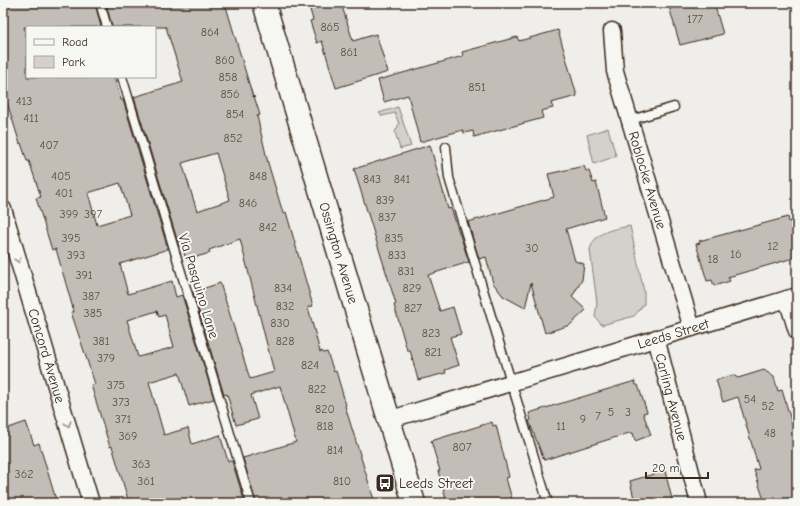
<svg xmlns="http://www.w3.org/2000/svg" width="800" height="506" font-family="'Comic Neue',sans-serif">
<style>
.green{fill:#d4d1cc;stroke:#887e75}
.building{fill:#c2bdb7;stroke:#3b2a1e;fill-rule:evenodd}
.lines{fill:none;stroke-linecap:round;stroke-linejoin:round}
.lane-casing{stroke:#3b2a1e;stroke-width:11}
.street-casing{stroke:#3b2a1e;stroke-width:19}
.secondary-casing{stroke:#3b2a1e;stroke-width:25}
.lane{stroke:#f6f6f2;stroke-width:8}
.street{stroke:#f6f6f2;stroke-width:16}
.secondary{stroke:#f6f6f2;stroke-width:22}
.oneway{stroke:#989088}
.labels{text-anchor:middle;stroke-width:4;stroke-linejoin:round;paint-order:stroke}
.number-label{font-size:12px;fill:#5d4f44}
.street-label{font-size:14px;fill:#3b2a1e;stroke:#f6f6f2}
.poi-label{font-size:14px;fill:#3b2a1e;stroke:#f6f6f2;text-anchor:start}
</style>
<rect width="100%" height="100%" fill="#efeeea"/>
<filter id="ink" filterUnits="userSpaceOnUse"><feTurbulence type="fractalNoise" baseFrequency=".025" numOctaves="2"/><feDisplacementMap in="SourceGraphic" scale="8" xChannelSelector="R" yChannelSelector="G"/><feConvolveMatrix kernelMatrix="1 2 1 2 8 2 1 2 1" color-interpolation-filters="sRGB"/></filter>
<g filter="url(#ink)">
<g class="green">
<path d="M 398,107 L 411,146 L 400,149 L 395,132 L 399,124 L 395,113 L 382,116 L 379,113 Z"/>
<path d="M 608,128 L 616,156 L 594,164 L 587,135 Z"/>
<path d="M 630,226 L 644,292 L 644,304 L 634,316 L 602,325 L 595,317 L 597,303 L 590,250 C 594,231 614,229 630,226 Z"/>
</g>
<g class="building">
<path d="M 3,3 L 95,3 L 101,27 L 24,27 L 27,39 L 27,77 L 114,77 L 121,100 L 123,100 L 168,249 L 120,264 L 128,294 L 172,281 L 176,297 L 182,295 L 214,399 L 189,406 L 179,373 L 149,382 L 164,435 L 188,428 L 192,444 L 220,435 L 228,461 L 232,461 L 245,503 L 129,503 L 112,446 L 110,447 L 91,385 L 95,384 L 71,312 L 74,312 L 56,249 L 52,250 L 36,198 L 41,197 L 29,161 L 27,161 L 21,143 L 20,144 L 5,96 L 7,96 L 3,82 ZM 120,183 L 130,215 L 97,225 L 88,193 ZM 157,311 L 159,317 L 165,315 L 174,347 L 138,357 L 127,320 Z"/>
<path d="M 106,3 L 225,3 L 253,97 L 254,96 L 260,115 L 257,116 L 268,163 L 283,213 L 286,212 L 313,306 L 308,307 L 320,352 L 322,351 L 323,353 L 327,352 L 334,372 L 336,371 L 346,405 L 345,406 L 375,503 L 256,503 L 243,458 L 296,442 L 280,386 L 251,395 L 258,419 L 236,425 L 227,394 L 224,395 L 193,292 L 220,283 L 250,379 L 274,372 L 240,239 L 209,250 L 210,253 L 186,260 L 182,245 L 179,246 L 134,97 L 183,82 L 166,27 L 112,27 ZM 216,153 L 230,200 L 197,211 L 182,163 Z"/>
<path d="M 308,3 L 341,3 L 353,41 L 376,34 L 388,72 L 336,88 L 322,41 L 317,43 L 310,21 L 313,20 Z"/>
<path d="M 668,3 L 714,3 L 723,34 L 680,45 Z"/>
<path d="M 558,30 L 577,96 L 551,103 L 553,108 L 541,111 L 543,118 L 474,137 L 473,131 L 464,133 L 463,130 L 420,142 L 408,95 L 384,102 L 378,80 L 463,56 L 462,52 L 517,37 L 519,41 Z"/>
<path d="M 430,145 L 448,209 L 451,208 L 469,262 L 428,275 L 440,311 L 453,307 L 461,334 L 450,337 L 459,365 L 445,370 L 446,373 L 418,380 L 410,350 L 407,350 L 394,305 L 396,304 L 354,169 Z"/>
<path d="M 584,166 L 586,171 L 589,171 L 593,183 L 596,182 L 605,217 L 566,229 L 575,261 L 584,264 L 582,280 L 572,297 L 586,310 L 570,325 L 545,333 L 531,283 L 525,308 L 503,296 L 493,283 L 486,257 L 479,259 L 468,222 L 554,197 L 548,174 Z"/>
<path d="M 788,217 L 789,222 L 797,220 L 797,257 L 728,277 L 730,281 L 714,286 L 712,280 L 707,281 L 696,244 L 700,243 L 699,241 Z"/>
<path d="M 764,370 L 774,377 L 778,391 L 782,390 L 797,441 L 797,503 L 765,503 L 754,470 L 759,469 L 738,397 L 723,402 L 716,380 L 733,375 L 738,378 Z"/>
<path d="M 635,381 L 636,385 L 638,385 L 647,412 L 643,413 L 651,435 L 635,441 L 633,433 L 629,433 L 544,460 L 529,421 L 531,420 L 529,413 Z"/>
<path d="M 26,422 L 34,445 L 39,443 L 57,503 L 3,503 L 3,430 Z"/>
<path d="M 492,422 L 493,426 L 496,425 L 509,477 L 506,478 L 513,503 L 447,503 L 438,471 L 440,471 L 431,441 Z"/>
<path d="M 665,471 L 673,503 L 635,503 L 630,481 Z"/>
</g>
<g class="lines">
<defs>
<g id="lane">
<path d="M 100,3 L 107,27"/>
<path d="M 122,77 L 251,503"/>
<path d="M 631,120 L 674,107"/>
<path d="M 446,147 L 449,178 L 548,503"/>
</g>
<g id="street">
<path id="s1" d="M 612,31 L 615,71 L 692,328"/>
<path id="s2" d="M 3,209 L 91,503"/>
<path d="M 787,299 L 797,331"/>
<path id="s3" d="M 656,338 L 699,503"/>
<path id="s4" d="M 388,420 L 797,296"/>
</g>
<g id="secondary">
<path id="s5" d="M 264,3 L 414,503"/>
</g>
</defs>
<use href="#lane" class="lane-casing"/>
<use href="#street" class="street-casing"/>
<use href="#secondary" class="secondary-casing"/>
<use href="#lane" class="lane"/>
<use href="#street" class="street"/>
<use href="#secondary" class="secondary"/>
</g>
<defs><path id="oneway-chevron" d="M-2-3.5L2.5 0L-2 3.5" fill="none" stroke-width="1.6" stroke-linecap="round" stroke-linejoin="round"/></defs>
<g class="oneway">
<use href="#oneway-chevron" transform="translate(18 260) rotate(73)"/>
<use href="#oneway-chevron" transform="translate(68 424) rotate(73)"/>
</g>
</g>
<defs>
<symbol id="bus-square" viewBox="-11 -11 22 22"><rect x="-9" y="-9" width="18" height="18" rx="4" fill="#3b2a1e" stroke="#f6f6f2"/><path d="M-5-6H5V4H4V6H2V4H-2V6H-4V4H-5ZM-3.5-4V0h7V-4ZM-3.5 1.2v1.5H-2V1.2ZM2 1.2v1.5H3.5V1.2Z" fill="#fff"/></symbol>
</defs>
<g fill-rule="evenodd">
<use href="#bus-square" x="374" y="472" width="22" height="22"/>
</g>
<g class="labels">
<g class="number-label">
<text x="695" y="23">177</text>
<text x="330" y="31">865</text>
<text x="210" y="36">864</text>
<text x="349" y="56">861</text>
<text x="225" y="64">860</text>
<text x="228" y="81">858</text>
<text x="477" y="91">851</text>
<text x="230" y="98">856</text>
<text x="24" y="105">413</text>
<text x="235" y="118">854</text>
<text x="31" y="122">411</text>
<text x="233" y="142">852</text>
<text x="49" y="149">407</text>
<text x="61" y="180">405</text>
<text x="258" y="180">848</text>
<text x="372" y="183">843</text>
<text x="402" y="183">841</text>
<text x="64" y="197">401</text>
<text x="385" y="204">839</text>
<text x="248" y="207">846</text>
<text x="69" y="218">399</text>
<text x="93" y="218">397</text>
<text x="387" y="221">837</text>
<text x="268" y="231">842</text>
<text x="71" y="242">395</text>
<text x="394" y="242">835</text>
<text x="773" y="250">12</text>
<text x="532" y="252">30</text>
<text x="736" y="258">16</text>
<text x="76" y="259">393</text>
<text x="397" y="259">833</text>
<text x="713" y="263">18</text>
<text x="406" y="275">831</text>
<text x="84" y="279">391</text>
<text x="283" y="292">834</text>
<text x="412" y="292">829</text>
<text x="91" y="300">387</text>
<text x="285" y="310">832</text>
<text x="413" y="312">827</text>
<text x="93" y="317">385</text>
<text x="280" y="327">830</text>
<text x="431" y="337">823</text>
<text x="101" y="345">381</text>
<text x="285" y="345">828</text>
<text x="433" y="356">821</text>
<text x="106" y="362">379</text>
<text x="310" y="369">824</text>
<text x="116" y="389">375</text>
<text x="317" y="393">822</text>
<text x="750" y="403">54</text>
<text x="121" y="406">373</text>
<text x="768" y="410">52</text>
<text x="325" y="413">820</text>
<text x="611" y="416">5</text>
<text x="628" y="416">3</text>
<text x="598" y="420">7</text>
<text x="123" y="423">371</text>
<text x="583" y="423">9</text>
<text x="325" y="430">818</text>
<text x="561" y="430">11</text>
<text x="770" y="437">48</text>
<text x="128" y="440">369</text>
<text x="462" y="451">807</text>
<text x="335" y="454">814</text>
<text x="141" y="468">363</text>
<text x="24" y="478">362</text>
<text x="146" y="485">361</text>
<text x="342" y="485">810</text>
</g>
<g class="street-label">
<text dy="5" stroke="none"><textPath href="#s1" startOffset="154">Roblocke Avenue</textPath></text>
<text dy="5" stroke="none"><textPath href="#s5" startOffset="261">Ossington Avenue</textPath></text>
<text transform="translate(199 286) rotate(73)" y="5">Via Pasquino Lane</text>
<text dy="5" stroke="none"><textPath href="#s4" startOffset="298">Leeds Street</textPath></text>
<text dy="5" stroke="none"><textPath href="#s2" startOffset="153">Concord Avenue</textPath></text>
<text dy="5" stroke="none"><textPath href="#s3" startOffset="61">Carling Avenue</textPath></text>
</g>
<g class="poi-label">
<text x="399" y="488">Leeds Street</text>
</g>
</g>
<rect width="800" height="506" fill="none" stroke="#f6f6f2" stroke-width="16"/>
<rect x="8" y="8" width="784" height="490" fill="none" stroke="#3b2a1e" stroke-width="1.5" filter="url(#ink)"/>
<rect x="26" y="26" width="130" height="52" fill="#f6f6f2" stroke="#aba49d"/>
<rect x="34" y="39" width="20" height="6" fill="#f6f6f2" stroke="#aba49d"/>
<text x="62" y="46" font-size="12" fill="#3b2a1e">Road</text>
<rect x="34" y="56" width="20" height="12" fill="#d4d1cc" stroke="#aba49d"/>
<text x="62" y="66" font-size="12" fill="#3b2a1e">Park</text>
<path d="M646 472v6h62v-6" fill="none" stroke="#3b2a1e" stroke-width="2"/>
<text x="652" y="472" font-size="12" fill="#3b2a1e" stroke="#f6f6f2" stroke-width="3" paint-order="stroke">20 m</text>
</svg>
